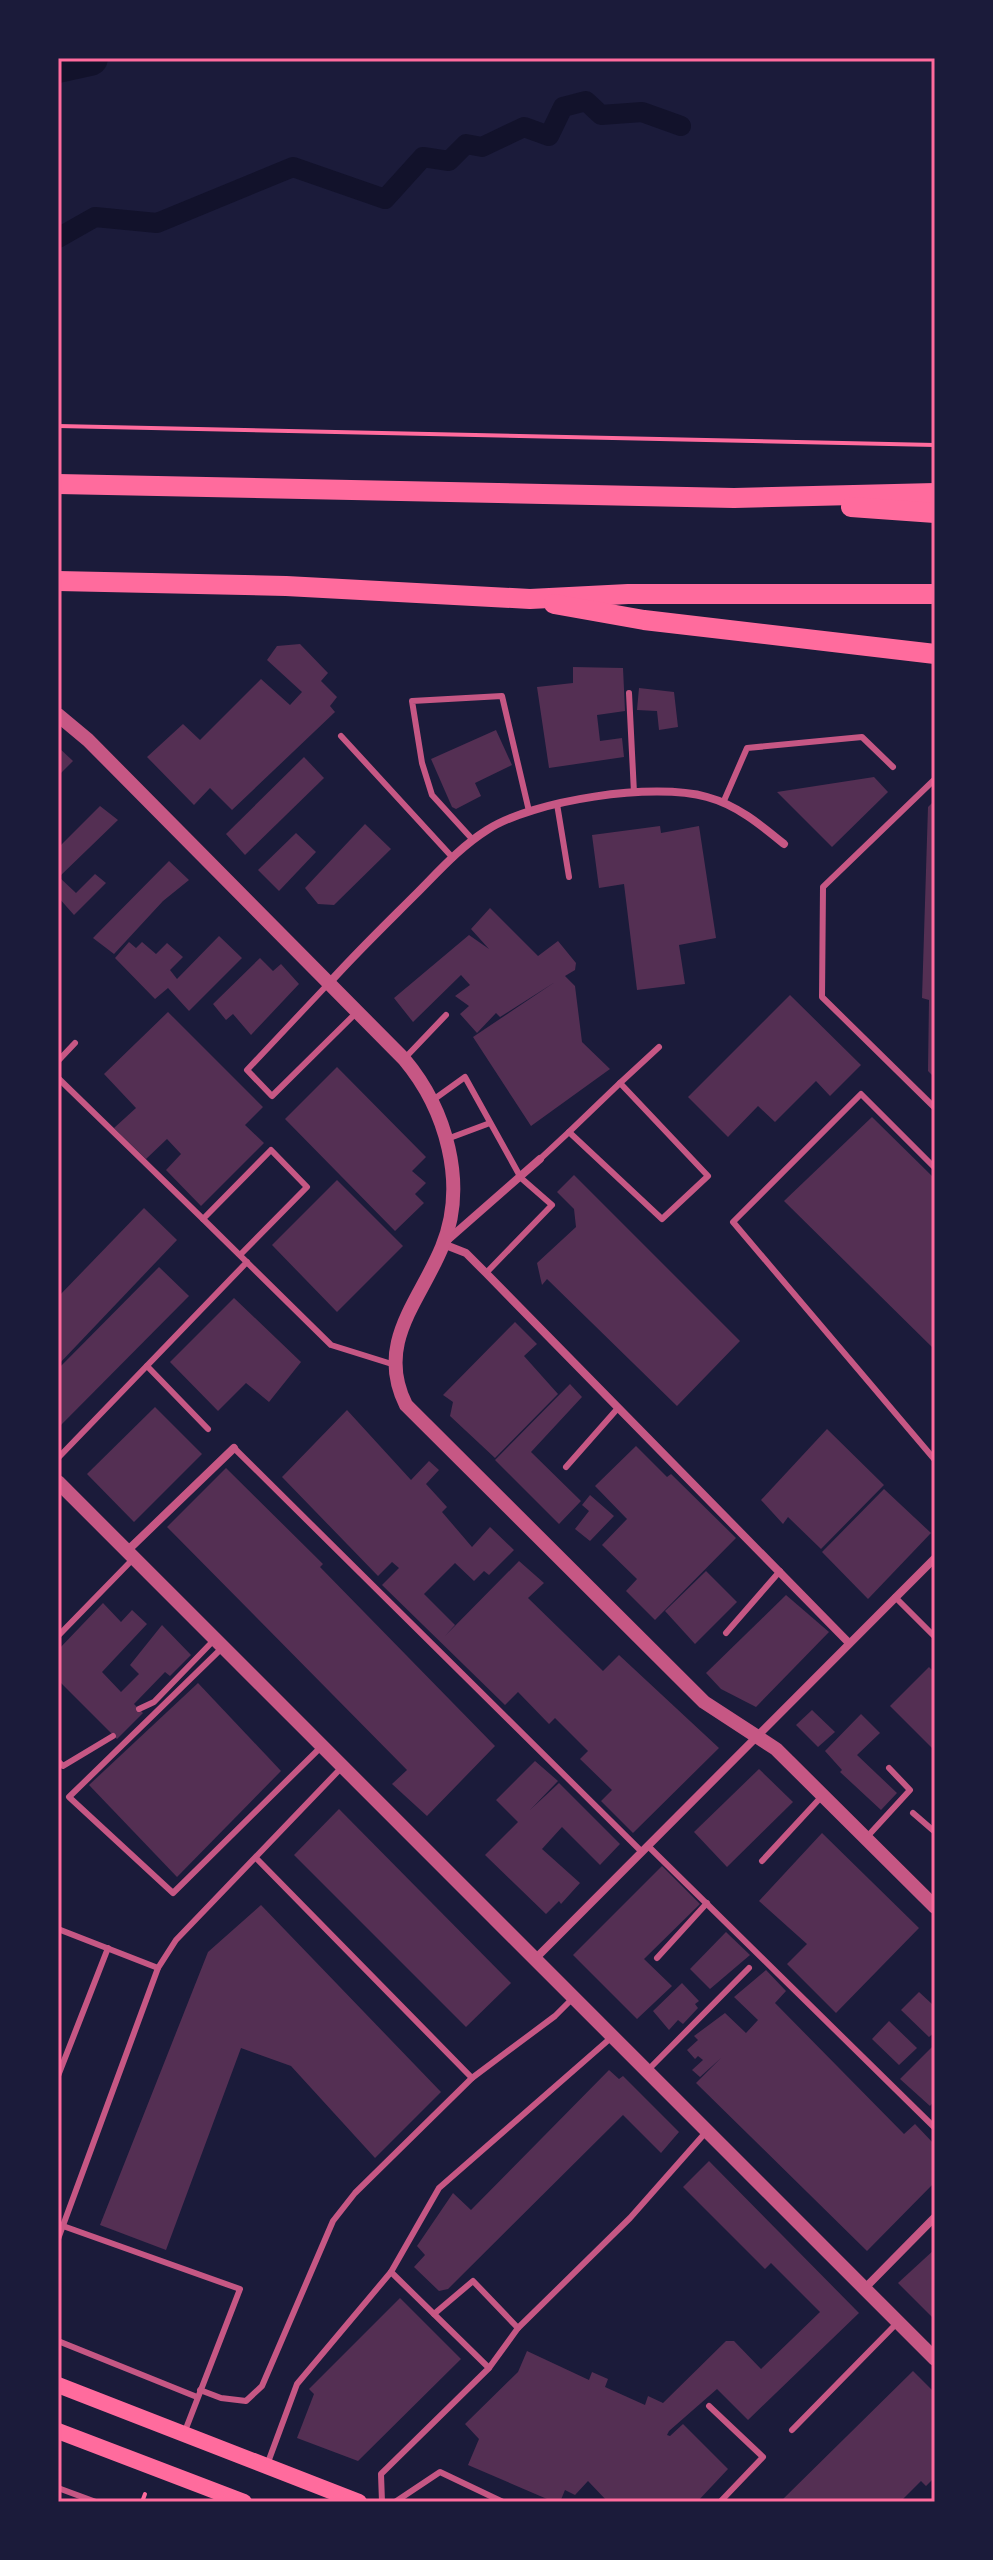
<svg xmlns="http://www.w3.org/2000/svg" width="993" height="2560" font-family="'Varela Round',sans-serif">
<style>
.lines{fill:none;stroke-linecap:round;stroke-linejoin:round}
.canal{stroke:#12122b;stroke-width:20}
.river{stroke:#12122b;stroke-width:36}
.building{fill:#542f53}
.path{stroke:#ff6b9d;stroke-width:4}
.service{stroke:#c65784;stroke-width:6}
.minor{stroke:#c65784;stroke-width:8}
.tertiary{stroke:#c65784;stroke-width:14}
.secondary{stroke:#ff6b9d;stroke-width:16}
.motorway{stroke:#ff6b9d;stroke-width:20}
.neatline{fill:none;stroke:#ff6b9d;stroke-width:3}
</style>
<rect width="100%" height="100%" fill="#1b1b3a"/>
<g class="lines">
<path class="canal" d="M 58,238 L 95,217 L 157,223 L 293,167 L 385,199 L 423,157 L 449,161 L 466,144 L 482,147 L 524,127 L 549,136 L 563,107 L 586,101 L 601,115 L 642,112 L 681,126"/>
<path class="river" d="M 58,65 L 90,58"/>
</g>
<g class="building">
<path d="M 300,644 L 328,673 L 321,681 L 337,697 L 330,706 L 335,712 L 232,810 L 210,788 L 194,805 L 147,757 L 183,724 L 200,740 L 261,679 L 290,705 L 302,692 L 267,660 L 277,646 Z"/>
<path d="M 573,667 L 623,668 L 625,711 L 597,715 L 600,741 L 622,738 L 624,757 L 549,768 L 537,687 L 573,683 Z"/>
<path d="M 639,688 L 674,692 L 678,727 L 659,730 L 657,711 L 637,710 Z"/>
<path d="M 496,730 L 512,765 L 475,783 L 481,796 L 456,809 L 452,807 L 431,759 Z"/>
<path d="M 58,747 L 73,761 L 58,776 Z"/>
<path d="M 304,757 L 324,778 L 245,855 L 226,834 Z"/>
<path d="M 874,777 L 888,792 L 832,847 L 777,792 Z"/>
<path d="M 935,800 L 935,1078 L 928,1071 L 929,1000 L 922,998 L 928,807 Z"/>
<path d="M 100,806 L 118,820 L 59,877 L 76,893 L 95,874 L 106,883 L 74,915 L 58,897 L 58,848 Z"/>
<path d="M 365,824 L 391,849 L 334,905 L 318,904 L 305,888 Z"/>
<path d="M 660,826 L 661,833 L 699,826 L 716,938 L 679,945 L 685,984 L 637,990 L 624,884 L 599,888 L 592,835 Z"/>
<path d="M 296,833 L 316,852 L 279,891 L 258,870 Z"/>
<path d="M 169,861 L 189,880 L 163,901 L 114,954 L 93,938 Z"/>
<path d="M 490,908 L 538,956 L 558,941 L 576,963 L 575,970 L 565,976 L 575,986 L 582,1042 L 610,1069 L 531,1126 L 473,1037 L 555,982 L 500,1017 L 496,1013 L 477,1033 L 460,1014 L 469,1006 L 455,996 L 470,985 L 461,975 L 413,1022 L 394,998 L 469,935 L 489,949 L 471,929 Z"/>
<path d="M 219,936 L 242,958 L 189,1011 L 168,988 L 155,999 L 115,958 L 129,942 L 136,948 L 142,942 L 156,954 L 167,943 L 183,957 L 170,970 L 177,979 Z"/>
<path d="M 260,958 L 273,971 L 281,964 L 299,984 L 251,1035 L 233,1014 L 226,1020 L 213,1004 Z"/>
<path d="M 790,995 L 861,1065 L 830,1096 L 816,1081 L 775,1122 L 758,1106 L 728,1137 L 688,1097 Z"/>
<path d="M 168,1012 L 263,1107 L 245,1125 L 264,1143 L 201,1206 L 166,1170 L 181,1154 L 167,1139 L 146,1159 L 114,1128 L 136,1108 L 104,1074 Z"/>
<path d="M 337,1067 L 426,1157 L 412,1171 L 426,1183 L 415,1194 L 424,1203 L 395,1231 L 285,1119 Z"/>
<path d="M 872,1117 L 935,1179 L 935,1350 L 784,1201 Z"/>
<path d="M 574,1175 L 740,1341 L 677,1406 L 547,1279 L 542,1285 L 537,1263 L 576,1227 L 574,1209 L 557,1192 Z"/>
<path d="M 337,1180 L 403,1246 L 337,1312 L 272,1245 Z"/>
<path d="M 144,1208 L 177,1240 L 58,1365 L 58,1297 Z"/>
<path d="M 159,1267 L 189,1296 L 58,1428 L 58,1369 Z"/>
<path d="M 234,1298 L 301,1362 L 269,1402 L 246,1383 L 218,1411 L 170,1362 Z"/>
<path d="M 515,1322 L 537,1344 L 524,1356 L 558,1394 L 495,1458 L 450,1416 L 453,1402 L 443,1395 Z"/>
<path d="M 570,1384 L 582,1397 L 531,1452 L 581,1501 L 559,1524 L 495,1460 Z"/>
<path d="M 155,1407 L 202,1454 L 134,1522 L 87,1474 Z"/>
<path d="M 347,1410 L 411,1480 L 429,1461 L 439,1470 L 426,1484 L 447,1507 L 442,1512 L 472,1547 L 490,1527 L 514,1550 L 489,1575 L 484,1571 L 474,1581 L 455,1563 L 424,1594 L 455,1625 L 445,1636 L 519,1561 L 544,1583 L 528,1598 L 603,1671 L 619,1655 L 719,1748 L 633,1833 L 601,1801 L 612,1790 L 580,1759 L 588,1751 L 555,1718 L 549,1724 L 518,1692 L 505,1705 L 382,1585 L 399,1568 L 392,1562 L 378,1576 L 282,1477 Z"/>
<path d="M 827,1429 L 884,1485 L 821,1549 L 788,1517 L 783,1524 L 761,1500 Z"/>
<path d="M 636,1446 L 667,1477 L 671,1474 L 736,1538 L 655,1620 L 626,1591 L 637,1579 L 602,1545 L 627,1519 L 595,1486 Z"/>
<path d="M 226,1468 L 323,1564 L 320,1567 L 495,1746 L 427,1816 L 392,1784 L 407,1770 L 167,1527 Z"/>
<path d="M 884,1489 L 931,1533 L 868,1599 L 822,1552 Z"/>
<path d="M 590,1495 L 614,1516 L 590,1541 L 575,1529 L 589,1511 L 582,1505 Z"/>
<path d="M 706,1571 L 737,1602 L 695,1644 L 665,1611 Z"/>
<path d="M 786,1595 L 829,1632 L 756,1707 L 721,1689 L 706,1673 Z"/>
<path d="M 103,1603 L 121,1622 L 132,1610 L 147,1624 L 102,1672 L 121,1692 L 139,1674 L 130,1665 L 162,1625 L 191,1655 L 170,1676 L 165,1672 L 134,1704 L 143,1713 L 117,1739 L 58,1680 L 58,1650 Z"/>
<path d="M 929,1667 L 935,1673 L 935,1751 L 890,1706 Z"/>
<path d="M 198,1683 L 281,1771 L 177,1877 L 89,1785 Z"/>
<path d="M 812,1710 L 835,1732 L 818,1747 L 796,1725 Z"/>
<path d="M 861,1714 L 880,1733 L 857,1755 L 897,1793 L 881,1810 L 840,1772 L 842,1770 L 825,1751 Z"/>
<path d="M 535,1761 L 558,1781 L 530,1810 L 559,1783 L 620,1844 L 600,1865 L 562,1827 L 542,1849 L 580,1883 L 561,1904 L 559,1901 L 546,1914 L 485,1855 L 518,1822 L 496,1800 Z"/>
<path d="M 759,1769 L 793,1802 L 727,1867 L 694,1832 Z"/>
<path d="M 339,1809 L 511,1983 L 466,2027 L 294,1855 Z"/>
<path d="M 822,1833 L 919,1928 L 836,2013 L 787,1964 L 807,1944 L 759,1901 Z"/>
<path d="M 662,1866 L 700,1904 L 644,1959 L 672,1986 L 637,2019 L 573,1955 Z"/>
<path d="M 261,1905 L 441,2092 L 375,2158 L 291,2066 L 241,2048 L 166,2250 L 100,2225 L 208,1952 Z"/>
<path d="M 726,1932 L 750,1955 L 710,1989 L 690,1969 Z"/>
<path d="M 766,1970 L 786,1991 L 775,2003 L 904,2134 L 915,2124 L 935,2145 L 935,2182 L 867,2251 L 696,2083 L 721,2058 L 700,2077 L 692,2070 L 703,2060 L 698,2056 L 695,2059 L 687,2050 L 698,2040 L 694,2036 L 725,2013 L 746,2033 L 758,2020 L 734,1997 Z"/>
<path d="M 682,1983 L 699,2001 L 695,2004 L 698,2008 L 683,2024 L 678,2020 L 669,2030 L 653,2011 Z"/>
<path d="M 919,1992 L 932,2004 L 935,2001 L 935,2032 L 929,2037 L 901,2010 Z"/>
<path d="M 889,2021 L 917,2048 L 899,2065 L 872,2039 Z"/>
<path d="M 935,2044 L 935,2100 L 930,2106 L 900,2079 Z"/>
<path d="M 609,2070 L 619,2079 L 623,2076 L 679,2132 L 661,2153 L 623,2115 L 448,2289 L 439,2291 L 414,2267 L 425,2255 L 417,2246 L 453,2193 L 471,2210 Z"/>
<path d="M 709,2161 L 859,2313 L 748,2420 L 717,2389 L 669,2431 L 667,2435 L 670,2436 L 683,2424 L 728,2469 L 697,2502 L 608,2502 L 588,2481 L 575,2495 L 565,2490 L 560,2502 L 554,2502 L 468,2465 L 479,2439 L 465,2424 L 518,2372 L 527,2351 L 589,2380 L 592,2372 L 608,2379 L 605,2387 L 645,2405 L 648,2396 L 663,2403 L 726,2341 L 734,2341 L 761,2369 L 820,2312 L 771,2263 L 765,2269 L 683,2187 Z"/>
<path d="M 935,2249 L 935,2320 L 898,2283 Z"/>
<path d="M 400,2298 L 461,2359 L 358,2461 L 297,2438 L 314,2394 L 309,2389 Z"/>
<path d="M 913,2371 L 935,2393 L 935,2477 L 926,2486 L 921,2481 L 900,2502 L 780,2502 Z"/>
</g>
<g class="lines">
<g class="path">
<path d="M 58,426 L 935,445"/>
<path d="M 901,2501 L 902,2502"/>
<path d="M 142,2502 L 145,2494"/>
</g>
<g class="service">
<path d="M 629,693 L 634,793"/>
<path d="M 341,736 L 453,858"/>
<path d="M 935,779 L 823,887 L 822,997 L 935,1108"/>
<path d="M 723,803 L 747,748 L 862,737 L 893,767"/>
<path d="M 557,804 L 569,877"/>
<path d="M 473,840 L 432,795 L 422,763 L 412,701 L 502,696 L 529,811"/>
<path d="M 329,983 L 247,1070 L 272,1096 L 358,1011"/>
<path d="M 404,1059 L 446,1015"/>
<path d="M 58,1061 L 75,1043"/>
<path d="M 58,1078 L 203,1219"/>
<path d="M 433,1100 L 465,1077 L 521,1178 L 552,1205 L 486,1273"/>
<path d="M 569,1132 L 620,1083"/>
<path d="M 447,1139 L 490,1123"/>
<path d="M 540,1159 L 569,1132 L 662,1219 L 708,1176 L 620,1083 L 659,1047"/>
<path d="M 935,1168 L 861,1094 L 733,1222 L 935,1460"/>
<path d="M 240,1255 L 307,1187 L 271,1150 L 203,1219 L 331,1345 L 395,1365"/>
<path d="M 147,1366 L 208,1429"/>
<path d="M 234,1448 L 642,1852"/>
<path d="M 58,1458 L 247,1262"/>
<path d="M 566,1467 L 618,1408"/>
<path d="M 895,1597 L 935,1637"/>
<path d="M 726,1633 L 780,1571"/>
<path d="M 58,1636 L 134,1558"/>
<path d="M 223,1647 L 69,1797 L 173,1893 L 321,1747"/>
<path d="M 139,1709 L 154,1702 L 215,1639"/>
<path d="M 58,1761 L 63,1766 L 113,1736"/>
<path d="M 913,1813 L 935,1832"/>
<path d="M 866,1838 L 910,1790 L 889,1768"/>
<path d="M 648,1846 L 935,2128"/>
<path d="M 257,1859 L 472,2078"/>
<path d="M 762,1861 L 823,1795"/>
<path d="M 58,1929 L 158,1968"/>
<path d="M 657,1958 L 707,1903"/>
<path d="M 647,2071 L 749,1968"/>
<path d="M 58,2076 L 108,1948"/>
<path d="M 63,2226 L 240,2289 L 185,2431"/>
<path d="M 58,2239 L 158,1968 L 176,1940 L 343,1766"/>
<path d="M 391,2272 L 439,2188 L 613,2036"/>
<path d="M 434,2314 L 473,2281 L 518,2328"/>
<path d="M 58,2341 L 197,2397"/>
<path d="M 489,2368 L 518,2328 L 630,2218 L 706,2132"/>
<path d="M 200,2390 L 221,2398 L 246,2401 L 262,2386 L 333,2221 L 355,2193 L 472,2078 L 555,2016 L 574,1997"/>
<path d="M 709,2406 L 763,2457 L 720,2502"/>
<path d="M 792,2430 L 898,2322"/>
<path d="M 267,2465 L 297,2384 L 391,2272 L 489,2368 L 381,2474 L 382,2502"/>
<path d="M 58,2488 L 96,2502"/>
<path d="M 395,2502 L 440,2472 L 503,2502"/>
</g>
<g class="minor">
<path d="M 330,982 C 357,952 386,924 415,895 C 438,872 460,847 487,830 C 533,800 654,782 707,797 C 737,805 761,825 784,844"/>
<path d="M 540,1159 L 443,1244 L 466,1253 L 486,1273 L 849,1643"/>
<path d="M 127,1551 L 234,1448"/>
<path d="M 535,1959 L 935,1558"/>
<path d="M 864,2289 L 935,2217"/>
</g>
<g class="tertiary">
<path d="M 58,715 L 88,740 L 404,1059 C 446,1109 468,1184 442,1247 C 420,1301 375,1343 406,1405 L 704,1702 L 776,1749 L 935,1907"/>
<path d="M 58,1482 L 935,2359"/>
</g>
<g class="secondary">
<path d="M 58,2385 L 359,2502"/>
<path d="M 58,2431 L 244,2502"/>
</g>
<g class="motorway">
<path d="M 58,484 L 734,498 L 935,493"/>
<path d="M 851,507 L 935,513"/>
<path d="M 58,581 L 286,586 L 530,599 L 628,594 L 935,594"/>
<path d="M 554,604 L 644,620 L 935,654"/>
</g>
</g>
<rect width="993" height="2560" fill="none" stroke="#1b1b3a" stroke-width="120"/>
<rect x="60" y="60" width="873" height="2440" class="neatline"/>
</svg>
